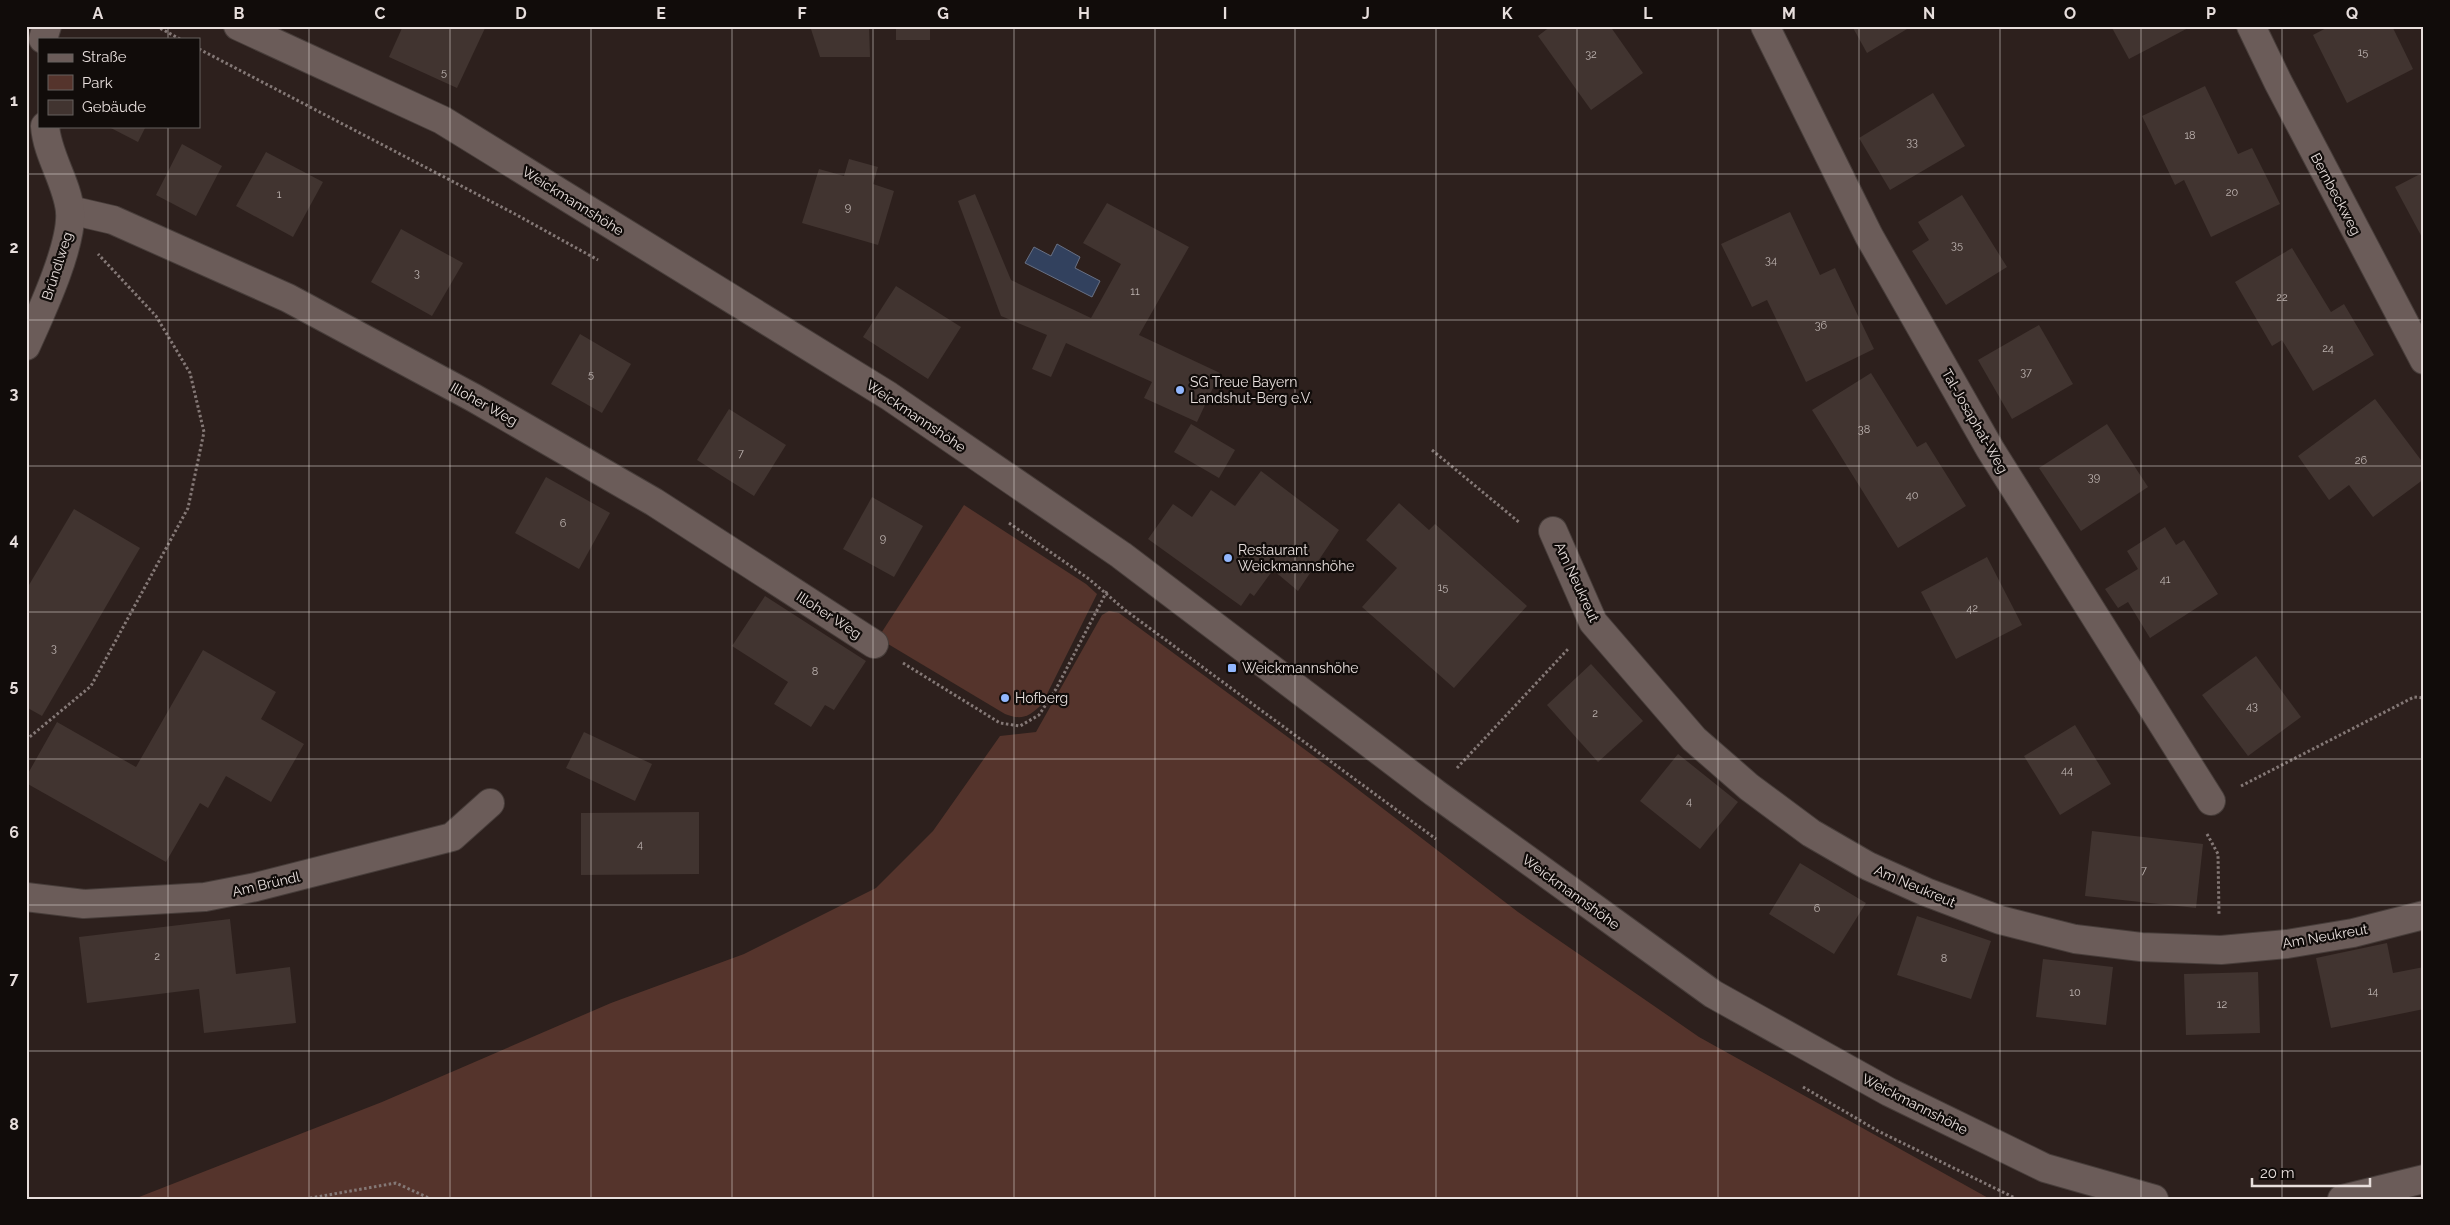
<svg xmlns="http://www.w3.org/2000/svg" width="2450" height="1225" font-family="Raleway,sans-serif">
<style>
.green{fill:#55342c}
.water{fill:#32415e;stroke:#687084}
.building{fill:#413430}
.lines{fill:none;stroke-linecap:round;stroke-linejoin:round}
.minor-casing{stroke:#473d3a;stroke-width:30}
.tertiary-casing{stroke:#473d3a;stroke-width:30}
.path{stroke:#847876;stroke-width:3;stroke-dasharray:2.5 2.5;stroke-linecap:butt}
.minor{stroke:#6b5c59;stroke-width:28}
.tertiary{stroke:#6b5c59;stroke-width:28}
.grid{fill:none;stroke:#e7dedc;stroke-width:1;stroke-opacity:0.55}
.poi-dot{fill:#92b7fd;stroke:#110c0a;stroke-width:2}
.labels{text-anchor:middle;stroke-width:4.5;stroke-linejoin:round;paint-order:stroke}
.number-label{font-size:11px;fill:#beb4b1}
.street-label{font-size:14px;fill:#e7dedc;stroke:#110c0a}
.poi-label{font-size:14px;fill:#e7dedc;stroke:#110c0a;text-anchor:start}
.neatline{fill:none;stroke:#e7dedc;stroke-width:2}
.grid-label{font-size:16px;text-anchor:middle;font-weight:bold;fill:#e7dedc}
</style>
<rect width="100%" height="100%" fill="#2d201d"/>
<g class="green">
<path d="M 964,505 L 1086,584 L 1097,594 L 1042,704 C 1030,716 1022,721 1005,714 L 878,638 Z"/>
<path d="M 1109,611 L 1119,613 L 1330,768 L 1518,912 L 1699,1037 L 1990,1199 L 134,1199 L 382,1102 L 611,1003 L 744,954 L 876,888 L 933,831 L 1000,736 L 1036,732 L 1102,615 Z"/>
</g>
<path class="water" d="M 1057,244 L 1080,257 L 1075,268 L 1100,281 L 1092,297 L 1025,263 L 1034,247 L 1051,256 Z"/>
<g class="building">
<path d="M 403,26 L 486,26 L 457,88 L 389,57 Z"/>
<path d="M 810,26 L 869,26 L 870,57 L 820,57 Z"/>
<rect x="896" y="26" width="34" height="14"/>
<path d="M 1551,26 L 1610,26 L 1643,73 L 1591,110 L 1538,36 Z"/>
<path d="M 1852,26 L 1912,26 L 1867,53 Z"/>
<path d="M 2111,26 L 2187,26 L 2188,28 L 2129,59 Z"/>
<path d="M 2330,26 L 2392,26 L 2413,69 L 2347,103 L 2313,35 Z"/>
<path d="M 2205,86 L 2238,154 L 2252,148 L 2280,204 L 2211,237 L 2184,180 L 2175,185 L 2142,116 Z"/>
<path d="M 1933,93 L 1965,146 L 1890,190 L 1859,138 Z"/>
<path d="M 107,126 L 146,126 L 138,142 Z"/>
<path d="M 182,144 L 222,166 L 196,216 L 156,195 Z"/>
<path d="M 266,152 L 323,182 L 293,237 L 236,206 Z"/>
<path d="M 849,159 L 878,167 L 873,184 L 894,191 L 878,245 L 802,223 L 819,169 L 844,176 Z"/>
<path d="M 2424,172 L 2424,241 L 2395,187 Z"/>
<path d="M 975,194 L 1011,280 L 1091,318 L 1121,264 L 1083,243 L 1107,203 L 1189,247 L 1139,335 L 1220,373 L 1197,422 L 1144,398 L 1152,382 L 1066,343 L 1051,377 L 1032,369 L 1047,335 L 1001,316 L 958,201 Z"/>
<path d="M 1962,195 L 2007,267 L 1946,305 L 1912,251 L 1929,240 L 1918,222 Z"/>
<path d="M 1790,212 L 1820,275 L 1835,268 L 1874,349 L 1806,382 L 1767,300 L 1752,307 L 1721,244 Z"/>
<path d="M 401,229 L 463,263 L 432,316 L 371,282 Z"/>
<path d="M 2292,248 L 2331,312 L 2344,304 L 2374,355 L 2313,391 L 2282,340 L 2272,346 L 2235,282 Z"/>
<path d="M 896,286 L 961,327 L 928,379 L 863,337 Z"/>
<path d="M 2039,325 L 2073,384 L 2012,419 L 1978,360 Z"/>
<path d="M 580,334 L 631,364 L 602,413 L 551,384 Z"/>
<path d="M 1871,373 L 1917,447 L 1926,442 L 1966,506 L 1898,548 L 1812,410 Z"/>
<path d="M 2375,399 L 2424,464 L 2424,479 L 2373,517 L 2349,485 L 2329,500 L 2298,456 Z"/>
<path d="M 729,409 L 786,445 L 754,496 L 697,460 Z"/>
<path d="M 1191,424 L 1235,450 L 1219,478 L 1174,452 Z"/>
<path d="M 2107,424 L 2148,487 L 2081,531 L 2039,468 Z"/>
<path d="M 1261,471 L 1339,530 L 1298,591 L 1273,570 L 1254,596 L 1250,593 L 1241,606 L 1148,539 L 1173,504 L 1192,517 L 1211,490 L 1235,506 Z"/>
<path d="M 546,477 L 610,513 L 579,569 L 515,533 Z"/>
<path d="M 872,497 L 923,526 L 894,577 L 843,549 Z"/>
<path d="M 1399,503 L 1429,530 L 1435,524 L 1527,606 L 1454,688 L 1362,607 L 1397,568 L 1366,540 Z"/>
<path d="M 74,509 L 140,548 L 42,716 L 26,707 L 26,590 Z"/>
<path d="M 2165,527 L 2176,545 L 2184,540 L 2218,594 L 2150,638 L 2128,602 L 2118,608 L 2105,589 L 2138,569 L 2127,551 Z"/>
<path d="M 1987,557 L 2022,625 L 1956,659 L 1921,592 Z"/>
<path d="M 765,596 L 866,661 L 834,710 L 825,705 L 811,727 L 774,704 L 788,682 L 732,646 Z"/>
<path d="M 203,650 L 276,692 L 261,719 L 304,744 L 271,802 L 226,776 L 208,808 L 200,803 L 166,862 L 26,783 L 26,777 L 57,722 L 136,767 Z"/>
<path d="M 2256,656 L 2301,717 L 2248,756 L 2202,695 Z"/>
<path d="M 1591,664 L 1643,721 L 1598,762 L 1547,705 Z"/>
<path d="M 2075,725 L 2111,784 L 2060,815 L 2024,756 Z"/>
<path d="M 584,732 L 652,764 L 635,801 L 566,768 Z"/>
<path d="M 1678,754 L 1738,802 L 1700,849 L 1640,801 Z"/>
<path d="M 699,812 L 699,874 L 581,875 L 581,813 Z"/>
<path d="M 2092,831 L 2203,844 L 2196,908 L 2085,896 Z"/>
<path d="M 1800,863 L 1866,903 L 1834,954 L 1769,914 Z"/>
<path d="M 1917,916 L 1991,941 L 1971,999 L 1897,975 Z"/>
<path d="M 230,919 L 236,974 L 290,967 L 296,1023 L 204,1033 L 199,989 L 87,1003 L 79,937 Z"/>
<path d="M 2387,943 L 2393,973 L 2424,967 L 2424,1009 L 2331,1028 L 2316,958 Z"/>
<path d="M 2043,959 L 2113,967 L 2106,1025 L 2036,1017 Z"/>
<path d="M 2258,972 L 2260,1033 L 2186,1035 L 2184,974 Z"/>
</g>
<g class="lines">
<defs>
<g id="minor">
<path d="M 1765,26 L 1869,236 L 1990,449 L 2211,801"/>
<path d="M 2251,26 L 2278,82 L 2424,360"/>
<path d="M 43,39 L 47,26"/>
<path d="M 70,210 L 113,220 L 288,298 L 474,398 L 654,502 L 874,644"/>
<path d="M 26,346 C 40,315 73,245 70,211 C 67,182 47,155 45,126"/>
<path d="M 1553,531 L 1593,622 L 1694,739 L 1749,787 L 1811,833 L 1868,866 L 1926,892 L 2000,920 L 2075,939 L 2141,947 L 2221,950 L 2287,944 L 2353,933 L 2424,915"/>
<path d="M 26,897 L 84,904 L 205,897 L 256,887 L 452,837 L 490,803"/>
</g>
<g id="tertiary">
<path d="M 238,26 L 442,120 L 889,396 L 1121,555 L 1435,793 L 1713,994 L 1889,1092 L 2045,1168 L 2154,1199"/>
<path d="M 2342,1199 L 2424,1179"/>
</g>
</defs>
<use href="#minor" class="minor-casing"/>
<use href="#tertiary" class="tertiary-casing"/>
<g class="path">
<path d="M 156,26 L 180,39"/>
<path d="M 199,49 L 515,214 L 598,260"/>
<path d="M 26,85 L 27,96"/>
<path d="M 26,218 L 27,246"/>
<path d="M 1432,450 L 1520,523"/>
<path d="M 1009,523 L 1089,579 L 1125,610 L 1436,839"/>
<path d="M 903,663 L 1000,723 L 1020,726 L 1039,715 L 1056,689 L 1108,589"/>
<path d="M 26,740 L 91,686 L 188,508 L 204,432 L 190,373 L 156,316 L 98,254"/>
<path d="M 1457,768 L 1569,648"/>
<path d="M 2241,786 L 2414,697 L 2424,698"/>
<path d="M 2207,834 L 2218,854 L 2219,915"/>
<path d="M 1803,1087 L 1878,1131 L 2017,1199"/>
<path d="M 305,1199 L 396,1183 L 431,1199"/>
</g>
<use href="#minor" class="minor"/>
<use href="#tertiary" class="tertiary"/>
</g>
<path class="grid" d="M 168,26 L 168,39M 309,26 L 309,1199M 450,26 L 450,1199M 591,26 L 591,1199M 732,26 L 732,1199M 873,26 L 873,1199M 1014,26 L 1014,1199M 1155,26 L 1155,1199M 1295,26 L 1295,1199M 1436,26 L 1436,1199M 1577,26 L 1577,1199M 1718,26 L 1718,1199M 1859,26 L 1859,1199M 2000,26 L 2000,1199M 2141,26 L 2141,1199M 2282,26 L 2282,1199M 168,126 L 168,1199M 26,174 L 2424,174M 26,320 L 2424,320M 26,466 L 2424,466M 26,612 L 2424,612M 26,759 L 2424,759M 26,905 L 2424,905M 26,1051 L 2424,1051"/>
<g class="poi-dot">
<circle cx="1180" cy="390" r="5"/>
<circle cx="1228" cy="558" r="5"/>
<rect x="1227" y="663" width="10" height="10" rx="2.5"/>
<circle cx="1005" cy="698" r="5"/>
</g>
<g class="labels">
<g class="number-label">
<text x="2363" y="56">15</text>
<text x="1591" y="58">32</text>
<text x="444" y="76">5</text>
<text x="2190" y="139">18</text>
<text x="1912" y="146">33</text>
<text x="2232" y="196">20</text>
<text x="279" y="198">1</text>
<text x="848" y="211">9</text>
<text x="1957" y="249">35</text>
<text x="1771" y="264">34</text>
<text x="417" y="277">3</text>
<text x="1135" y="295">11</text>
<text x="2282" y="301">22</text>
<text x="1821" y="329">36</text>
<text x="2328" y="352">24</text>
<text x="2026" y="376">37</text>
<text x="591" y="378">5</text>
<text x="1864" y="433">38</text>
<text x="741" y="457">7</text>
<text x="2361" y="464">26</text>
<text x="2094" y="481">39</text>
<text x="1912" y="499">40</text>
<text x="563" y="527">6</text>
<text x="883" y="542">9</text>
<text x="2165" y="583">41</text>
<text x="1443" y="591">15</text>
<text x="1972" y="612">42</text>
<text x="54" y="652">3</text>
<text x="815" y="675">8</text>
<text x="2252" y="710">43</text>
<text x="1595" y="717">2</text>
<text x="2067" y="774">44</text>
<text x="1689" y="805">4</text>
<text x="640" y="848">4</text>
<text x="2144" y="874">7</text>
<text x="1817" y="912">6</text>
<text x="157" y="960">2</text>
<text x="1944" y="962">8</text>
<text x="2373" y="995">14</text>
<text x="2075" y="996">10</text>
<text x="2222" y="1008">12</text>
</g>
<g class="street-label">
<text transform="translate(2336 194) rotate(62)" y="5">Bernbeckweg</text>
<text transform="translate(573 201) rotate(32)" y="5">Weickmannshöhe</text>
<text transform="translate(57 266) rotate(-72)" y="5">Bründlweg</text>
<text transform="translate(484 404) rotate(29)" y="5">Illoher Weg</text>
<text transform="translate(916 416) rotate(34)" y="5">Weickmannshöhe</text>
<text transform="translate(1975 421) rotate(60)" y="5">Tal-Josaphat-Weg</text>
<text transform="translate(1577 582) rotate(65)" y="5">Am Neukreut</text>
<text transform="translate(829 615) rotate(33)" y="5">Illoher Weg</text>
<text transform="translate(266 884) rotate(-13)" y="5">Am Bründl</text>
<text transform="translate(1915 886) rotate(23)" y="5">Am Neukreut</text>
<text transform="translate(1571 892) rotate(36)" y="5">Weickmannshöhe</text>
<text transform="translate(2325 936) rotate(-10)" y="5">Am Neukreut</text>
<text transform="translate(1915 1104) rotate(27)" y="5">Weickmannshöhe</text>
</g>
<g class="poi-label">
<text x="1190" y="387">SG Treue Bayern<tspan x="1190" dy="16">Landshut-Berg e.V.</tspan></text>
<text x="1238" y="555">Restaurant<tspan x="1238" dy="16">Weickmannshöhe</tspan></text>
<text x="1242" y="673">Weickmannshöhe</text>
<text x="1015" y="703">Hofberg</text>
</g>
</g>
<rect width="2450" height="1225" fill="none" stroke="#110c0a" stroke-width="55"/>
<rect x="38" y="38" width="162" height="90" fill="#110c0a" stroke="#67605e"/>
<rect x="48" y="54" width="25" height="8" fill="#6b5c59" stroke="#67605e"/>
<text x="82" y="62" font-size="15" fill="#e7dedc">Straße</text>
<rect x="48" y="75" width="25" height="15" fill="#55342c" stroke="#67605e"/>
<text x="82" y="88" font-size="15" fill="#e7dedc">Park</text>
<rect x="48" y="100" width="25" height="15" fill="#413430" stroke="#67605e"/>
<text x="82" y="112" font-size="15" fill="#e7dedc">Gebäude</text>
<path d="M2252 1178v8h118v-8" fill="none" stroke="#e7dedc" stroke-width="2.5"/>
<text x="2260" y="1178" font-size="15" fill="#e7dedc" stroke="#110c0a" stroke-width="4" paint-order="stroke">20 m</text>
<rect x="28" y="28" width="2394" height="1170" class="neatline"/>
<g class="grid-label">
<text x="98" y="19">A</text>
<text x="239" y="19">B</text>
<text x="380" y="19">C</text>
<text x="521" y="19">D</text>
<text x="661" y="19">E</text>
<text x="802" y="19">F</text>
<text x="943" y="19">G</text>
<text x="1084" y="19">H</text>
<text x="1225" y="19">I</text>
<text x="1366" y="19">J</text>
<text x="1507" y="19">K</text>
<text x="1648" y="19">L</text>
<text x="1789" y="19">M</text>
<text x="1929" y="19">N</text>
<text x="2070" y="19">O</text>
<text x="2211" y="19">P</text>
<text x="2352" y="19">Q</text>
<text x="14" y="106">1</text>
<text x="14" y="253">2</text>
<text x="14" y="399">3</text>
<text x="14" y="545">4</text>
<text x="14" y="691">5</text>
<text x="14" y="838">6</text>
<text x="14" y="984">7</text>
<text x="14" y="1130">8</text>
</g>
</svg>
